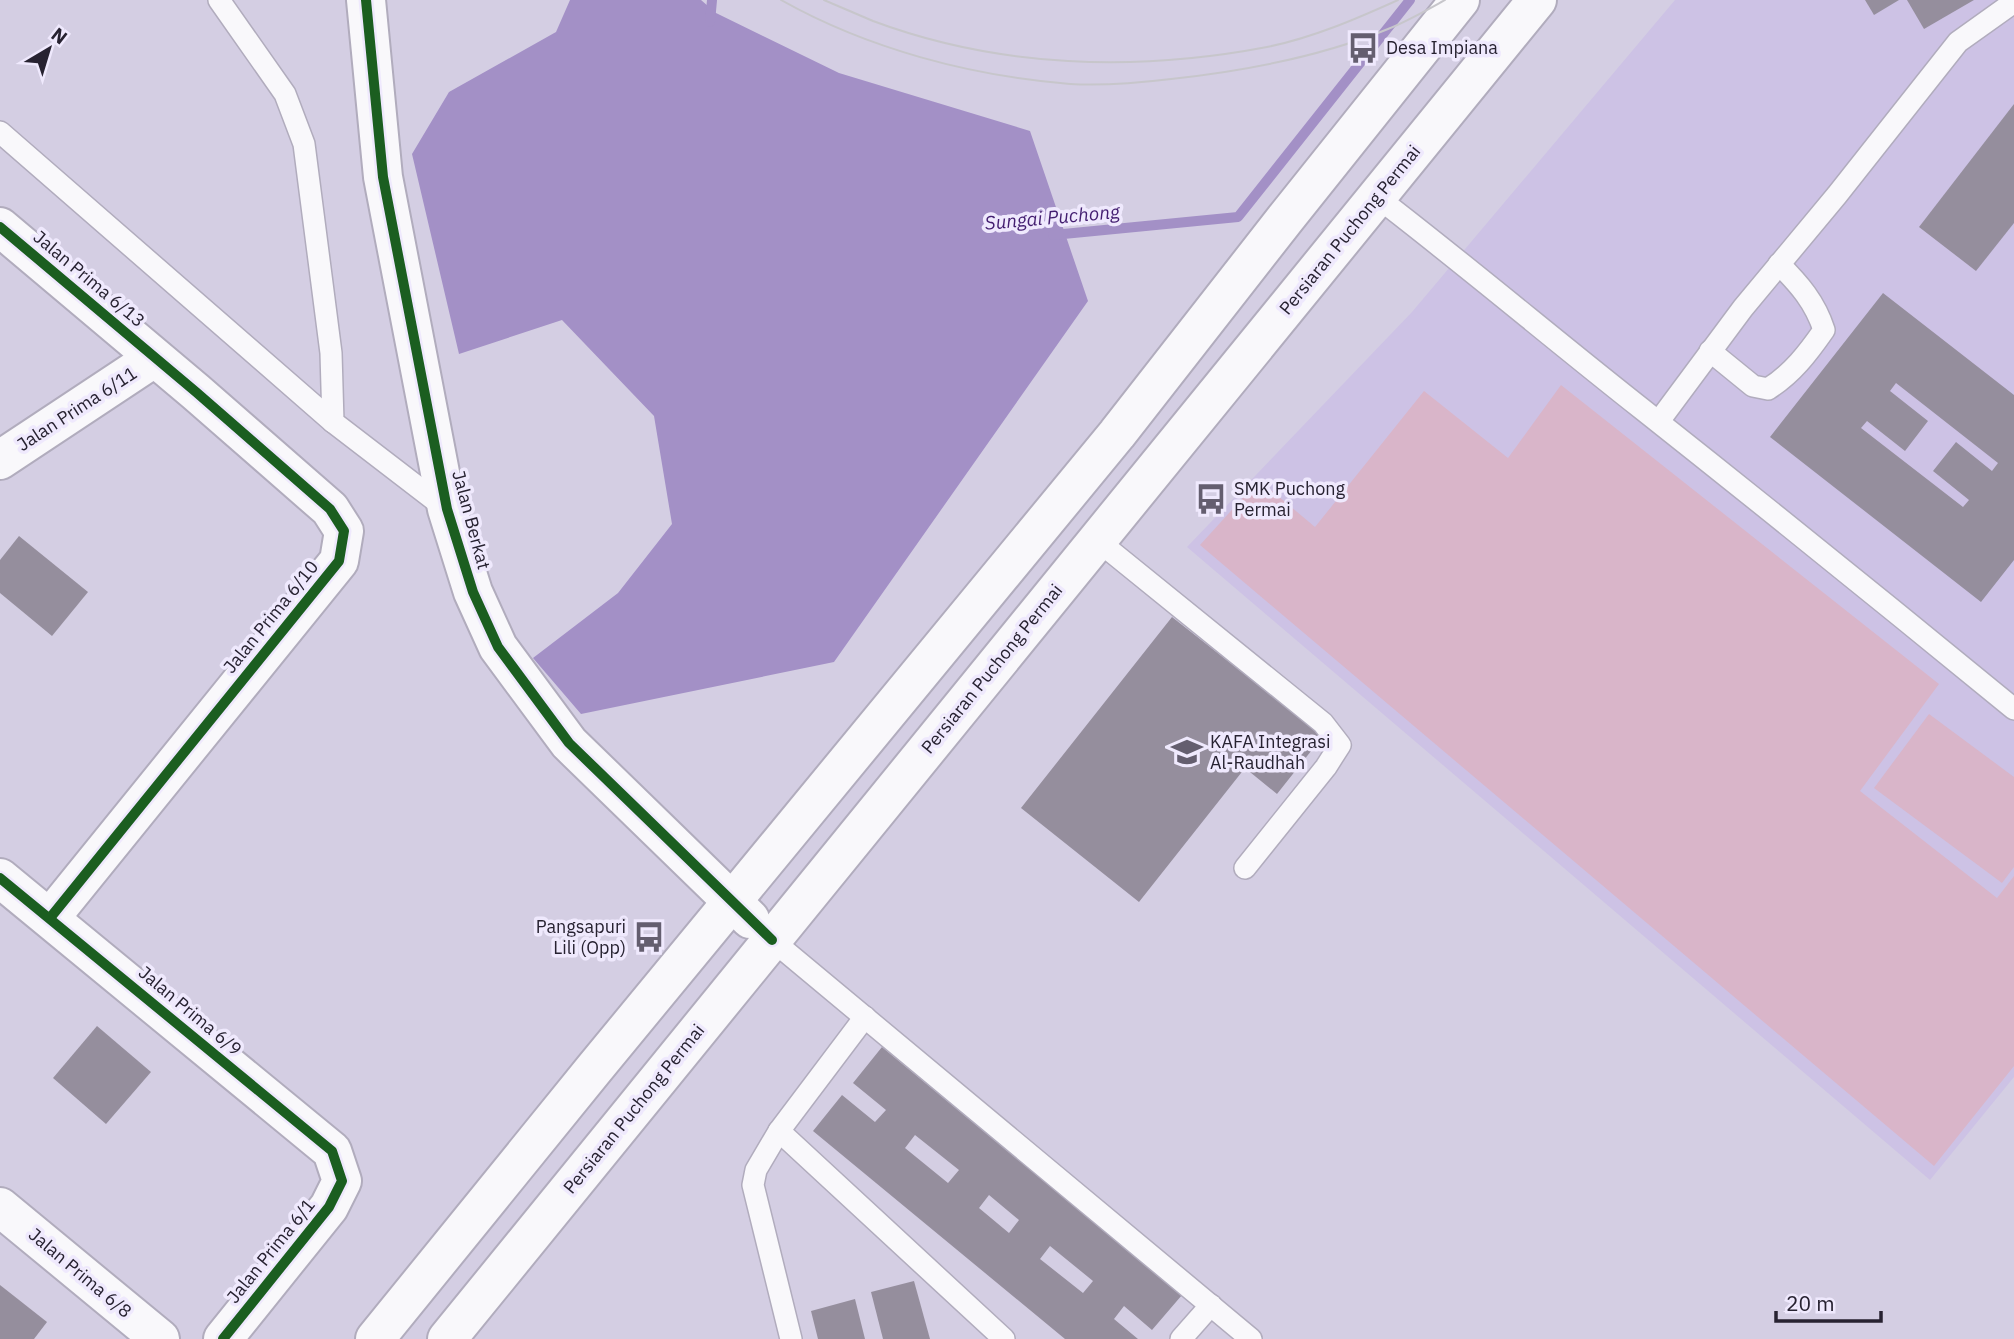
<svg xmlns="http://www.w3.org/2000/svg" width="2014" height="1339" font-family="'IBM Plex Sans',sans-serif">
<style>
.built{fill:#cdc2e5}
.green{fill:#d9b5c9}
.water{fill:#a390c6}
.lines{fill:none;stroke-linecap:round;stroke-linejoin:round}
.stream{stroke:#a390c6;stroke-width:10}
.building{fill:#958e9d;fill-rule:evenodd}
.lane-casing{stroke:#b1acbd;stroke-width:24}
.street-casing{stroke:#b1acbd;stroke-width:42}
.secondary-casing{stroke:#b1acbd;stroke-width:42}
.lane{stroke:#f9f8fb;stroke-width:21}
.street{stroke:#f9f8fb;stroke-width:38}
.secondary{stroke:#f9f8fb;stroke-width:38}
.tram{stroke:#c7c6cb;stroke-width:2}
.cycleway-casing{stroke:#efe9fd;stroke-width:15}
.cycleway{stroke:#1b5e20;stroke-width:10}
.labels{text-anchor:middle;stroke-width:7;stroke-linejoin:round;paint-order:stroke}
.poi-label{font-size:18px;fill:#272231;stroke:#efe9fd;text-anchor:start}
.street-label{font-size:18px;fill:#272231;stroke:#efe9fd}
.water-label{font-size:19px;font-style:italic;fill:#431e70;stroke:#efe9fd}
</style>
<rect width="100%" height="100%" fill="#d4cee3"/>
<path class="built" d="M 1675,0 L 2014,0 L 2014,1077 L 1930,1180 L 1187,547 L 1412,312 Z"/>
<g class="green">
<path d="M 1561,385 L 1939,684 L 1860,791 L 1997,898 L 2014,876 L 2014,1066 L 1934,1166 L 1200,545 L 1259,480 L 1315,527 L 1424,391 L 1508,458 Z"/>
<path d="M 1929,714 L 2014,777 L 2014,867 L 2002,883 L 1874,788 Z"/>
</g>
<path class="water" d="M 570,0 L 701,0 L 716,13 L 839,73 L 1030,131 L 1088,301 L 834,662 L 581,714 L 533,658 L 618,593 L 672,524 L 654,416 L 562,320 L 459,354 L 412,154 L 449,92 L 556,32 Z"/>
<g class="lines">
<g class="stream">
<path d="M 710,22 L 712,0"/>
<path d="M 1053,235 L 1238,217 L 1410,0"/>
</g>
</g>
<g class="building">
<path d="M 1865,0 L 1899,0 L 1874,15 Z"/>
<path d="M 1907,0 L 1974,0 L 1924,29 Z"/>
<path d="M 2014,104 L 2014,223 L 1976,271 L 1919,227 Z"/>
<path d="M 1883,293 L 2014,395 L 2014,560 L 1981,602 L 1770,437 ZM 1896,383 L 1998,463 L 1992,471 L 1956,442 L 1933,471 L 1969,500 L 1963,507 L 1861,428 L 1867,421 L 1905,451 L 1928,421 L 1890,391 Z"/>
<path d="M 19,536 L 88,592 L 52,636 L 0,593 L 0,560 Z"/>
<path d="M 1172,617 L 1323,736 L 1277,794 L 1245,768 L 1139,902 L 1021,808 Z"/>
<path d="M 97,1026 L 151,1072 L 106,1124 L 53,1078 Z"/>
<path d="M 882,1047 L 1182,1295 L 1152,1330 L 1124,1306 L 1114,1319 L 1138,1339 L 1065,1339 L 813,1131 L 842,1095 L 875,1122 L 886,1110 L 853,1083 ZM 915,1135 L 959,1170 L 948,1183 L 905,1148 ZM 989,1195 L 1019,1220 L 1009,1233 L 979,1208 ZM 1050,1246 L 1093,1281 L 1083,1293 L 1040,1259 Z"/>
<path d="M 914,1281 L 930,1339 L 883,1339 L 871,1292 Z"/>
<path d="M 0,1285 L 47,1322 L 34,1339 L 0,1339 Z"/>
<path d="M 855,1299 L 865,1339 L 818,1339 L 811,1311 Z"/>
</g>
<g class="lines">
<defs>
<g id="lane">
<path d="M 219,0 L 285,94 L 304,144 L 331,353 L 333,422 L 445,508"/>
<path d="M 0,132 L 333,422"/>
<path d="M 1377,197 C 1467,266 1553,339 1642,409 C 1767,508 1891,608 2014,709"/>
<path d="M 1710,351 L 1753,386 L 1768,389 C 1792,374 1808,353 1824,330 C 1815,302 1799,284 1779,264"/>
<path d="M 1659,421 L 1743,308 L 1837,195 L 1958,42 L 2014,2"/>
<path d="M 1097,540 L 1323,723 L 1340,745 L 1326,767 L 1245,868"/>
<path d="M 772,940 L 1251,1339"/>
<path d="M 779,1131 L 1004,1339"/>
<path d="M 791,1339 L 753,1185 L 756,1170 L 779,1131 L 865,1017"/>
<path d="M 1181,1339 L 1211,1305"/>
</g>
<g id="street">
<path d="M 0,227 L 196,392 L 330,509 L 344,531 L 339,561 L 50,918"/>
<path d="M 0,460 L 154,358"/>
<path d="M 0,878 L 332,1151 L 342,1181 L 329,1207 L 223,1339"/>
<path d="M 0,1207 L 160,1339"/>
</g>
<g id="secondary">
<path d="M 366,0 L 383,177 L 447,509 L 473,592 L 498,647 L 569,743 L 750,919"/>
<path d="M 375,1339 L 594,1069 L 1117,434 L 1285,219 L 1460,0"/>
<path d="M 447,1339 L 1537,0"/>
</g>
</defs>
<use href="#lane" class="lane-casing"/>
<use href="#street" class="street-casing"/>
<use href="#secondary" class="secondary-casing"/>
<use href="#lane" class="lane"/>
<use href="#street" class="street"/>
<use href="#secondary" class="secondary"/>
<g class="tram">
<path d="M 781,0 C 868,49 971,76 1070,84 C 1104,86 1138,83 1171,79 C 1245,71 1320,57 1388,29 C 1408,21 1427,10 1445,0"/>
<path d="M 824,0 C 840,7 857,14 873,21 C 999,68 1136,72 1267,47 C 1312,38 1356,19 1398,0"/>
</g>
<defs>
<g id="cycleway">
<path d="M 366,0 L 383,177 L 447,509 L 473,592 L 498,647 L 569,743 L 772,940"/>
<path d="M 0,227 L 196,392 L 330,509 L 344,531 L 339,561 L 50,918"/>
<path d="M 0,878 L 332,1151 L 342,1181 L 329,1207 L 223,1339"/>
</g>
</defs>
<use href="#cycleway" class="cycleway-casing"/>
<use href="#cycleway" class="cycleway"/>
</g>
<defs>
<symbol id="bus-bare" viewBox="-9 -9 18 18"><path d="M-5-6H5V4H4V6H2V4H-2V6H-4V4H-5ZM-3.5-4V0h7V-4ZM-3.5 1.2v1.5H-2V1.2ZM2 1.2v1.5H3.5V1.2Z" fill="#645e6f" stroke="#efe9fd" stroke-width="2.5" paint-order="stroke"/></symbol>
<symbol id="school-bare" viewBox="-9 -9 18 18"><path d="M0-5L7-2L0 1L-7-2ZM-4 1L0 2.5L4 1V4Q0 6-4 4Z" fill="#645e6f" stroke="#efe9fd" stroke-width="2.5" paint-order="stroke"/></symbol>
</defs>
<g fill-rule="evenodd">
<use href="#bus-bare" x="1341" y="26" width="44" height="44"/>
<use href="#bus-bare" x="1189" y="477" width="44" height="44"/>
<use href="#school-bare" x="1165" y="730" width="44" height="44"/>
<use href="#bus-bare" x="627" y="915" width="44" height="44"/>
</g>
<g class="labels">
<g class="poi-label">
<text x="1386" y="54">Desa Impiana</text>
<text x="1234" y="495">SMK Puchong<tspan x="1234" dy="21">Permai</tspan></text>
<text x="1210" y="748">KAFA Integrasi<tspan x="1210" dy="21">Al-Raudhah</tspan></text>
<text x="626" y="933" text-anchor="end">Pangsapuri<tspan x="626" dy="21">Lili (Opp)</tspan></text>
</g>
<g class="street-label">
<text transform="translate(1350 230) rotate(-51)" y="6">Persiaran Puchong Permai</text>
<text transform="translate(89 279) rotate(40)" y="6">Jalan Prima 6/13</text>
<text transform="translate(77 409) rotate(-33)" y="6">Jalan Prima 6/11</text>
<text transform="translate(471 520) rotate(75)" y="6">Jalan Berkat</text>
<text transform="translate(271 617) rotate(-51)" y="6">Jalan Prima 6/10</text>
<text transform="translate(992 669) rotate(-51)" y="6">Persiaran Puchong Permai</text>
<text transform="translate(190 1011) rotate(40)" y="6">Jalan Prima 6/9</text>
<text transform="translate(634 1109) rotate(-51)" y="6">Persiaran Puchong Permai</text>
<text transform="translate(271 1251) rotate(-51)" y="6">Jalan Prima 6/1</text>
<text transform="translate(80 1273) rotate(40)" y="6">Jalan Prima 6/8</text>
</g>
<g class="water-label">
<text transform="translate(1052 217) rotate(-5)" y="7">Sungai Puchong</text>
</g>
</g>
<g transform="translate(49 49) rotate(38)" stroke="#efe9fd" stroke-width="5" paint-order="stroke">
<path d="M0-5L12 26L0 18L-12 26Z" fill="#272231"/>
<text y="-10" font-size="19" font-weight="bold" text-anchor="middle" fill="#272231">N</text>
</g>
<path d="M1776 1311v10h105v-10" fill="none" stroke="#272231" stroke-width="3.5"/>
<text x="1786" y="1311" font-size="21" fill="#272231" stroke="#efe9fd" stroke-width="5" paint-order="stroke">20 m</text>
</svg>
